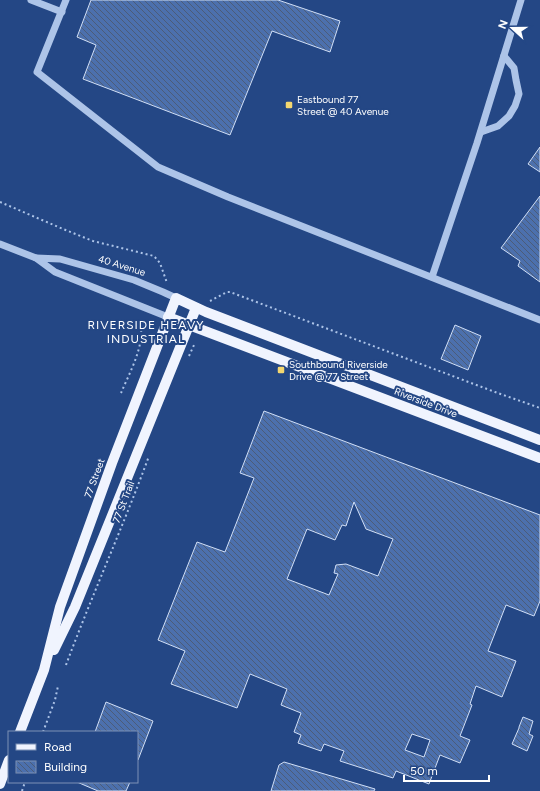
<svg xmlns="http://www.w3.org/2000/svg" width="540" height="791" font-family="Figtree,sans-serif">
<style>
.building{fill:url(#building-back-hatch);stroke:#d1dff6;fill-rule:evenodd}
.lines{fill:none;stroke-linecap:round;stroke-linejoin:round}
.path{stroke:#adc4e8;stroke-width:2;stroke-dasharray:2 3;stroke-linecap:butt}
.minor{stroke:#adc4e8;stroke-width:7}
.major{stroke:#f0f4fe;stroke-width:10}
.poi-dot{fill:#f3d770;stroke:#244785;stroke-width:1.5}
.labels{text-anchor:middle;stroke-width:4;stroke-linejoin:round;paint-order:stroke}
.poi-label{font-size:10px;fill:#fff;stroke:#244785;text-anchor:start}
.street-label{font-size:10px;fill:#fff;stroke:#244785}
.quarter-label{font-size:12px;letter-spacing:1px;fill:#fff;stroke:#244785}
</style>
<defs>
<pattern id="building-back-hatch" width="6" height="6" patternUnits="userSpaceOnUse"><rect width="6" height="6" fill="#4c70ad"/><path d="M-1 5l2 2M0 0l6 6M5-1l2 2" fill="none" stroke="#4c5c78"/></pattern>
</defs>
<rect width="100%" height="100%" fill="#244785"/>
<g class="building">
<path d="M 91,0 L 278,0 L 340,21 L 330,52 L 272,31 L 230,135 L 83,79 L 96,45 L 77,37 Z"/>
<path d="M 540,147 L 540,172 L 528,164 Z"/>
<path d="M 540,196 L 540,282 L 518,266 L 520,261 L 501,248 Z"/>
<path d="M 455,325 L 481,336 L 468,370 L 441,359 Z"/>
<path d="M 264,411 L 540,515 L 540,601 L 534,616 L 506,605 L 488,651 L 516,661 L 502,697 L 476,686 L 470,704 L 472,705 L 460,736 L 470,740 L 460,763 L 440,755 L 429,784 L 396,771 L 393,778 L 340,761 L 344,751 L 324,744 L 321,751 L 298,743 L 301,735 L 294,732 L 301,713 L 281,705 L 287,689 L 250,674 L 237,708 L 171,684 L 185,651 L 158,640 L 197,542 L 225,552 L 254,478 L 240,473 ZM 354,502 L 366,529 L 393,539 L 378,576 L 346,564 L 336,565 L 334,573 L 338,574 L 329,595 L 287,579 L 307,529 L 335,540 L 342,525 L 346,526 ZM 412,734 L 430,740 L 424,757 L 405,750 Z"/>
<path d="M 106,702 L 153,721 L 138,760 L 137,760 L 137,732 L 95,732 Z"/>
<path d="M 523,717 L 533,721 L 529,734 L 533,736 L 527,751 L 512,744 L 519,728 L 519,727 Z"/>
<path d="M 284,762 L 375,789 L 374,791 L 271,791 L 279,765 Z"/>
<path d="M 77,782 L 130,782 L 126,791 L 98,791 Z"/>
</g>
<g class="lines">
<g class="path">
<path d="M 0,202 L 63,229 L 93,241 L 154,256 L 160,263 L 167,283"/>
<path d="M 210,301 L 227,292 L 230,292 L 495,392 L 540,408"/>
<path d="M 189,356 L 194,345"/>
<path d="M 121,393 C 129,374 143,349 141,328 L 151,322"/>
<path d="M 66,665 C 92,595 123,527 149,456"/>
<path d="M 43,732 L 55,700 L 58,686"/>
<path d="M 22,791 L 25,782"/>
</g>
<g class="minor">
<path d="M 31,0 L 62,12"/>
<path d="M 66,0 L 37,72 L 158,167 L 228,197 L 540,320"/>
<path d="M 481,132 L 498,126 L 509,116 L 515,106 L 519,94 L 516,80 L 514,68 L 504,56"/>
<path d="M 0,244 L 36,258 L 55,272 L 168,317"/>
<path d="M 36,258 L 60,259 L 134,280 L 163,292 L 176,298"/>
<path d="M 432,277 L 477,143 L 521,0"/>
</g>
<g class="major">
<path d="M 168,317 L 540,458"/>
<path d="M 54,650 L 75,607 L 196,308"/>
<path d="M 20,732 L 44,670 L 60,607 L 112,463 L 176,298 L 206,312 L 540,440"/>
<path d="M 0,784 L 9,760"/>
</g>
</g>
<g class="poi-dot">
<rect x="285" y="101" width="8" height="8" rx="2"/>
<rect x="277" y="366" width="8" height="8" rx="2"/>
</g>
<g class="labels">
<g class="poi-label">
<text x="297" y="103">Eastbound 77<tspan x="297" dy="12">Street @ 40 Avenue</tspan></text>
<text x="289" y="368">Southbound Riverside<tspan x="289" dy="12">Drive @ 77 Street</tspan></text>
</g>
<g class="street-label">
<text transform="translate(122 265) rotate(17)" y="4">40 Avenue</text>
<text transform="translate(426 402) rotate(21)" y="4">Riverside Drive</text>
<text transform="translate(94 478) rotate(-70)" y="4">77 Street</text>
<text transform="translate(123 502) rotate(-69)" y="4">77 St Trail</text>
</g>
<g class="quarter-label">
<text x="146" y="329">RIVERSIDE HEAVY<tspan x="146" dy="14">INDUSTRIAL</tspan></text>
</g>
</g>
<rect x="8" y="731" width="130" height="52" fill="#244785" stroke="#7c91b6"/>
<rect x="16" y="744" width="20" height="6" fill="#f0f4fe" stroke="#7c91b6"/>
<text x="44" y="751" font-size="12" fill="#ffffff">Road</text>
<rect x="16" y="761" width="20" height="12" fill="url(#building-back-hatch)" stroke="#7c91b6"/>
<text x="44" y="771" font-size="12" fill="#ffffff">Building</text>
<g transform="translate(512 28) rotate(291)" stroke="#244785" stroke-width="3" paint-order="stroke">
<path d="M0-3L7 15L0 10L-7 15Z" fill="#ffffff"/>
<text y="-6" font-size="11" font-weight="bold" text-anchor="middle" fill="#ffffff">N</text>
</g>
<path d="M404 775v6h85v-6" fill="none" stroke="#ffffff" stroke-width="2"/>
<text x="410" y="775" font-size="12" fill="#ffffff" stroke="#244785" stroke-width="3" paint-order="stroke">50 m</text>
</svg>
